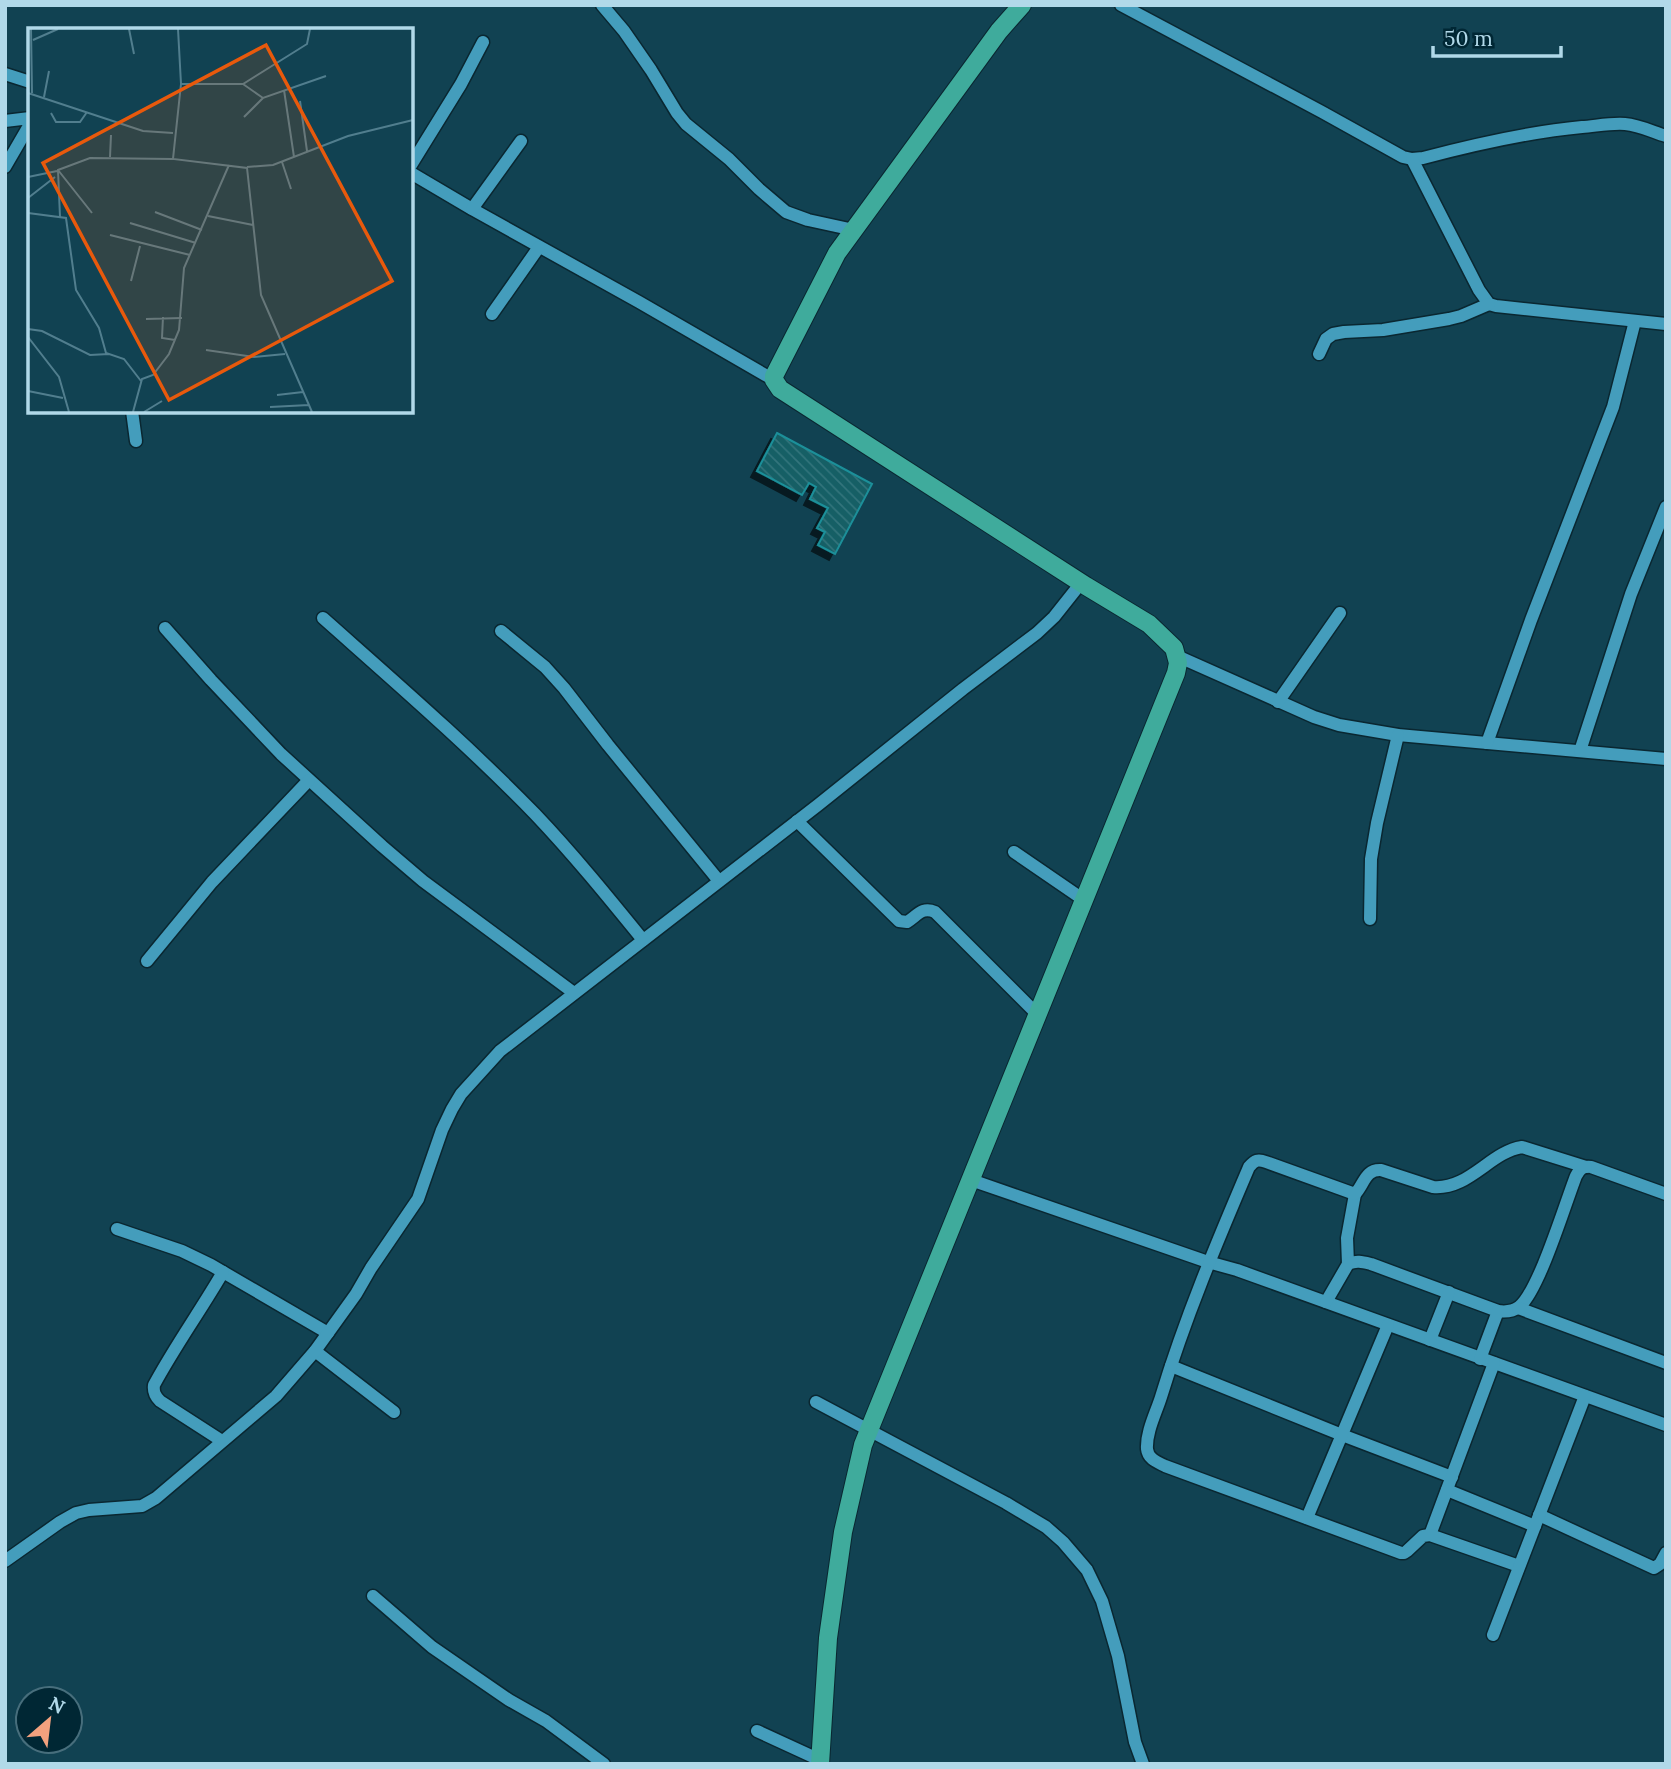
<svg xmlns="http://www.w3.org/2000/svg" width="1671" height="1769" font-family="Lora,serif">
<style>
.building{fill:url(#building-back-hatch);stroke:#1c8f99;stroke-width:2;filter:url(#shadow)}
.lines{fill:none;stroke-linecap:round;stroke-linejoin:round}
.minor-casing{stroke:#0a2731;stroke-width:15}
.major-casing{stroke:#0a2731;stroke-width:20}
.minor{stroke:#449dbc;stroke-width:12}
.major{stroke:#3fab9c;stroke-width:18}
.inset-road{fill:none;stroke:#517e8e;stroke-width:2}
.view{fill:#e8590c;fill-opacity:0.15;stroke:#e8590c;stroke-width:3.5}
.inset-edge{fill:none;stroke:#b1d9e9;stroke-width:3.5}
</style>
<defs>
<pattern id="building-back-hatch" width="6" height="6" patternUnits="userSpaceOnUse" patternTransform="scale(1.75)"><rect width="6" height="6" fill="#135e65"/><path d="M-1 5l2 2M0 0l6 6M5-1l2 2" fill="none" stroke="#33747b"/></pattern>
<filter id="shadow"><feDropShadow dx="-6" dy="6" stdDeviation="0" flood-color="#0009"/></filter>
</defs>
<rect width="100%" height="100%" fill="#114252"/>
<path class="building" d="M 777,433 L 872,484 L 835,554 L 818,545 L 825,532 L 817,528 L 828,508 L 810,499 L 816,487 L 809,483 L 802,495 L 757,471 Z"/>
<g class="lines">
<defs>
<g id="minor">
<path d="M 602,5 L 624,31 L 651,70 L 677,113 L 686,124 L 729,159 L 759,189 L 786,212 L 808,220 L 854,230"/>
<path d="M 1121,5 L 1322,112 L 1403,157 L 1412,159 L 1423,158 C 1476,144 1528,132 1582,127 C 1596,126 1610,123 1625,124 C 1639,125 1653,132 1666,136"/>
<path d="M 5,74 L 30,82"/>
<path d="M 5,121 L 30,118"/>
<path d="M 1412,159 L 1479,290 L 1489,304 L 1496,306 L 1666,324"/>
<path d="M 411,165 L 461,84 L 483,42"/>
<path d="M 5,167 L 30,124"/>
<path d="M 411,173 L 472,209 L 639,302 L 774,380"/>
<path d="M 472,209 L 521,141"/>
<path d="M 492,314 L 539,247"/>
<path d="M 1319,354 L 1326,339 L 1333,334 L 1344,332 L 1383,330 L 1449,319 L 1461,316 L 1489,304"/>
<path d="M 132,411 L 136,441"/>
<path d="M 323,618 C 395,682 468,745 535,814 C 573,854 608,897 643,940"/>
<path d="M 165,628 L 211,680 L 281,754 L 382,846 L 423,881 L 574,993"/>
<path d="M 501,631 L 545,667 L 564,688 L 608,745 L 719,881"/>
<path d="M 1177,656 L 1314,717 L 1339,725 L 1398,735 L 1666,759"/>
<path d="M 1278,702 L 1340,613"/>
<path d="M 1487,743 L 1531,620 L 1613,407 L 1635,321"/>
<path d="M 1580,751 L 1631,594 L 1666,507"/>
<path d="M 797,821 L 899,921 L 907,922 C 917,916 922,906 935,912 L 1037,1014"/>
<path d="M 1014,852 L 1084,900"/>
<path d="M 1370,919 L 1371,859 L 1377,823 L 1398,735"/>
<path d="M 147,961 L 212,882 L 309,780"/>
<path d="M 971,1180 L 1208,1262 L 1237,1270 L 1666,1425"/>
<path d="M 117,1229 L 182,1251 L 211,1265 L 328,1333"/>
<path d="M 1348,1264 L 1347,1238 L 1355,1194"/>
<path d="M 1326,1302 L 1348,1264 C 1356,1260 1363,1262 1371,1264 L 1498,1311 C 1505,1312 1512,1312 1519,1307 C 1539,1291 1565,1204 1576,1176 C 1580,1169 1582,1166 1591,1167 L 1666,1194"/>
<path d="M 1518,1308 L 1666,1363"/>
<path d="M 1430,1340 L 1449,1292"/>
<path d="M 315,1351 L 394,1412"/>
<path d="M 1480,1359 L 1498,1311"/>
<path d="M 1171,1366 L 1342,1435 L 1452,1477"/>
<path d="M 816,1402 L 1006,1503 L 1046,1527 L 1063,1542 L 1087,1570 L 1102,1601 L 1118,1656 L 1135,1742 L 1143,1764"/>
<path d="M 222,1441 L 160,1401 C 155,1396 153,1392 154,1385 C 175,1346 201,1310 223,1272"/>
<path d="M 1447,1490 L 1535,1526"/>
<path d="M 1539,1515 L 1654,1568 L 1660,1564 L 1666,1553"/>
<path d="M 1307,1518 L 1388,1325"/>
<path d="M 1430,1535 L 1494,1363"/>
<path d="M 5,1561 L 60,1522 L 76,1513 L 89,1510 L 142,1506 L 156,1498 L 276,1396 L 315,1351 L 356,1294 L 371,1268 L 418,1199 L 442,1130 L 452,1109 L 461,1094 L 500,1051 L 818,805 L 963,689 L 1037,633 L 1054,617 L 1081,583"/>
<path d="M 1519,1566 L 1430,1535 L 1423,1536 L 1407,1551 L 1404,1553 L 1401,1553 L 1165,1466 C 1157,1462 1148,1459 1147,1449 C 1146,1432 1156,1413 1161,1397 C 1185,1318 1217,1242 1249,1167 C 1255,1160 1258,1159 1266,1162 L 1355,1194 C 1364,1185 1365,1169 1381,1170 L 1433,1187 C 1469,1190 1490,1152 1522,1147 L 1586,1167"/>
<path d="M 373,1596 L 432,1647 L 509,1700 L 546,1721 L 604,1764"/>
<path d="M 1493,1635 L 1585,1396"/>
<path d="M 757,1731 L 820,1760"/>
</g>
<path id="major" d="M 820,1764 L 828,1638 L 843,1532 L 863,1445 L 1176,673 L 1178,663 L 1174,648 L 1149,624 L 1086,586 L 780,389 L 774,380 L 774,376 L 837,253 L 999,31 L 1022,5"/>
</defs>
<use href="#minor" class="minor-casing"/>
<use href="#major" class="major-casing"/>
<use href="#minor" class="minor"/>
<use href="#major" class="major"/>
</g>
<g transform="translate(28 28)">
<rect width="385" height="385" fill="#114252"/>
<path class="inset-road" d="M 3,1 L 4,65M 101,1 L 106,26M 150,1 L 153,56 L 145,131 L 219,140 L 233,267 L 284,384M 5,12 L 30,1M 153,56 L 215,56 L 279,16 L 282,1M 215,56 L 235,70 L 298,48M 256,62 L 266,129M 0,65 L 115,103 L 145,105M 16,69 L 21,43M 272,73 L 279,123M 23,85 L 28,94 L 52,94 L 59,84M 216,89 L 235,70M 82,129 L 83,107M 254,134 L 263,161M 219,139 L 245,137 L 320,108 L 385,92M 30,142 L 64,185M 0,149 L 29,143M 0,170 L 27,149M 127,184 L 174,202M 0,185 L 38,190 L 48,262 L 71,300 L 78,325 L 96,331 L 113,353M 180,188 L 225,197M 32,189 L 30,142 L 62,130 L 145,131M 102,195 L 168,215M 82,207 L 162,227M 103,253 L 112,218M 135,289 L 134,310 L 147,312M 118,291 L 154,290M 0,301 L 14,303 L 62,327 L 81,326M 0,309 L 31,349 L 41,384M 178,322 L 226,329 L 257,326M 0,363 L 35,370M 249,367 L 275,364M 242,379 L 281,377M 105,384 L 114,351 L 125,347 L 141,326 L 151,302 L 156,240 L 201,137M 116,384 L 134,373"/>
<path class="view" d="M 238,17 L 364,253 L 141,372 L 15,135 Z"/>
<rect width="385" height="385" class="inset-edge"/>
</g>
<rect width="1671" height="1769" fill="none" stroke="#b1d9e9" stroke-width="14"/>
<g transform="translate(49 1720) rotate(28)"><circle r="33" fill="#002734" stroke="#476e7c" stroke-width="2"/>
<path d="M0-5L12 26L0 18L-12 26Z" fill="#f2a17e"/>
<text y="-10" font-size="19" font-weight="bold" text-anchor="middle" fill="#b1d9e9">N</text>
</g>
<path d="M1433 46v10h128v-10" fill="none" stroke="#b1d9e9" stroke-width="3.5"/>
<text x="1444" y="46" font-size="21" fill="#b1d9e9" stroke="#002734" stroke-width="5" paint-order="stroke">50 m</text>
</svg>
